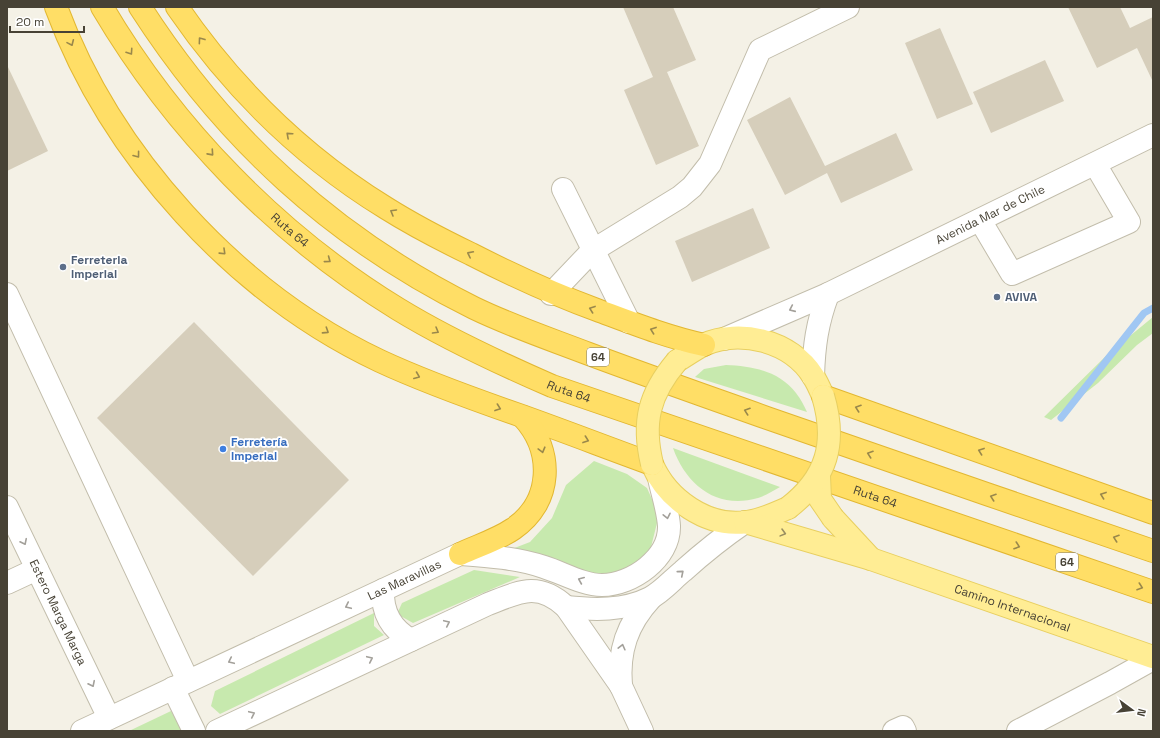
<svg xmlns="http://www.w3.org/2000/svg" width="1160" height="738" font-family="'Space Grotesk',sans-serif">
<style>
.green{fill:#c7e9ae}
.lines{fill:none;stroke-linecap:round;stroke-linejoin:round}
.stream{stroke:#a0c7f3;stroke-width:7}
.building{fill:#d6cebb}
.minor-casing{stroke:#c2bdab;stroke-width:24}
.major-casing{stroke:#e8cf60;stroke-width:24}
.highway-casing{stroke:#e2b732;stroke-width:24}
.minor{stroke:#fff;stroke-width:22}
.major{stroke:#ffed94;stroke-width:22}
.highway{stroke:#ffde66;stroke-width:22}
.major-bridge-casing{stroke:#e8cf60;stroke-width:24;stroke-linecap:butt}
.major-bridge{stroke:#ffed94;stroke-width:22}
.oneway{stroke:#9a884b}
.oneway2{stroke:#a3a09a}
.oneway3{stroke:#9a8f60}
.service-dot{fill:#5c6f8a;stroke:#fff;stroke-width:1.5}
.shop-dot{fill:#3f7fe0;stroke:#fff;stroke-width:1.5}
.labels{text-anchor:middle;stroke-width:3.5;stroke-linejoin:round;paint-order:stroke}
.shield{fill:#fff;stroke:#7e7b72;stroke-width:1}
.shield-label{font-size:11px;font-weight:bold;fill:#474235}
.street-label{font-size:12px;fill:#474235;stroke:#fff}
.service-label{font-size:12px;font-weight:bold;fill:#4e5e75;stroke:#fff;text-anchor:start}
.shop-label{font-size:12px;font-weight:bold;fill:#366cbe;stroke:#fff;text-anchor:start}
</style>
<rect width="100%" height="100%" fill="#f4f1e6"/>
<g class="green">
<path d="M 1153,317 L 1153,333 L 1137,345 L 1098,383 L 1051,420 L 1044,417 L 1108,354 Z"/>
<path d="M 726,365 C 752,366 779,371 796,393 C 801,399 804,406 807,412 L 695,377 L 704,369 Z"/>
<path d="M 673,448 L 780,487 C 773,491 765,496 758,498 C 717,510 686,485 673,448 Z"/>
<path d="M 594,461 L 627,474 L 647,488 L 659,515 L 651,547 L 638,563 L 615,575 L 591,574 L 507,551 L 530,542 L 552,518 L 566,485 Z"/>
<path d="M 474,570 L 520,577 L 413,623 L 397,614 L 402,603 Z"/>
<path d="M 374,613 L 374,626 L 384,635 L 220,714 L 211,706 L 215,691 Z"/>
<path d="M 171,711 L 182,731 L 129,731 Z"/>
</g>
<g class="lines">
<path class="stream" d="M 1061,418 L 1144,313 L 1153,308"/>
</g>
<g class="building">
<path d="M 623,7 L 673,7 L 696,60 L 667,72 L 699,146 L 656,165 L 624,90 L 653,77 Z"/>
<path d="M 1068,7 L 1120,7 L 1130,28 L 1153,17 L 1153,82 L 1137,48 L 1097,68 Z"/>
<path d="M 940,28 L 973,104 L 937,119 L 905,43 Z"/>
<path d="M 1045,60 L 1064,101 L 991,133 L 973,92 Z"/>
<path d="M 7,65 L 48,151 L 7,171 Z"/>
<path d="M 790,97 L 825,166 L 896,133 L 913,170 L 841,203 L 827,173 L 785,195 L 747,120 Z"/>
<path d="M 753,208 L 770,248 L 692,282 L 675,241 Z"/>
<path d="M 194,322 L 349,480 L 253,576 L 97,418 Z"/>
</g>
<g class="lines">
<defs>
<g id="minor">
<path d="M 563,189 L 629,322"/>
<path d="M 980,220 L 1012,274 L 1129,222 L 1095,164"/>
<path d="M 7,294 L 188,681"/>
<path d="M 551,294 L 592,251 L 680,197 L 692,187 L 710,164 L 760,50 L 848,7"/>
<path id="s1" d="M 724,339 L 828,294 L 1153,135"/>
<path d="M 813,376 C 814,346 817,323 828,294"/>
<path id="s2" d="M 7,507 L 109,718"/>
<path d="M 7,583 L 37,569"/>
<path d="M 383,590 C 382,612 391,629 411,640"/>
<path d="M 566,607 C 594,610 624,611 650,598 C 662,592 673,579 683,571 C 703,553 723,537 745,522"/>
<path d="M 621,686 C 618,651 627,624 651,598"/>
<path d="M 173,688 L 194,731"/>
<path id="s3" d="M 82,731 L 460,554 C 488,556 517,558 544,567 C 563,573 583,585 602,585 C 632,585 670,558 669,526 C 668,510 662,493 659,478"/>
<path d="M 217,731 L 488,604 C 519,592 538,581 566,607 L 621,686 L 642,731"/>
<path d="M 894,731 L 903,727 L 905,731"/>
<path d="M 1018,731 L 1110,683 L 1153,659"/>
</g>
<g id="major">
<path d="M 677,361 C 685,356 694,350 703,345 C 740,328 791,341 813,376 C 817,382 820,389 823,396"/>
<path d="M 652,464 C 667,499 707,528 747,522 C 762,520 774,514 788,508"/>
<path d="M 833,518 L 871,559"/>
<path id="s4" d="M 745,522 L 871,559 L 1153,657"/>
</g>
<g id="highway">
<path d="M 56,7 C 111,156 236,293 380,361 C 425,382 473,399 519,415 C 564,431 608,448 652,464"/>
<path id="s5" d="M 102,7 C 174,129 277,235 398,309 C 447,339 499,363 552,386 L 1153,592"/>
<path d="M 140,7 C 225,139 333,238 474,308 C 511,326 550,339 589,354 C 648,376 708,397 767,418 C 896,463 1024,507 1153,551"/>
<path d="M 177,7 C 232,87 303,157 386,208 C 413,225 442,240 471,254 C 512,275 553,294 597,310 C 632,323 667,337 704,345"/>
<path d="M 823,396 L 1153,513"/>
<path d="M 460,554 C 477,546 497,540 513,529 C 553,502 554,451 523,417"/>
</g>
</defs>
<use href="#minor" class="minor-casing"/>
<use href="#major" class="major-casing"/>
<use href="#highway" class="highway-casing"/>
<use href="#minor" class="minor"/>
<use href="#major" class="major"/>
<use href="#highway" class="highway"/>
<defs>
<g id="major-bridge">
<path d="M 652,464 C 642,422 649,394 677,361"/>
<path d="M 819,476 L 820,499 L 833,518"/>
<path d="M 788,508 C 827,478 837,443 823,396"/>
</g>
</defs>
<use href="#major-bridge" class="major-bridge-casing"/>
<use href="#major-bridge" class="major-bridge"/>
</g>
<defs><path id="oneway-chevron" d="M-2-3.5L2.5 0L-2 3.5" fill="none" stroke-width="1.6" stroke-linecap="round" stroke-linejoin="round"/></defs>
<g class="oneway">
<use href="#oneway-chevron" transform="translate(201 40) rotate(-126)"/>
<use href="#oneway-chevron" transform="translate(71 43) rotate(66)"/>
<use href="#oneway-chevron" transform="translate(130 52) rotate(56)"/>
<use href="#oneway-chevron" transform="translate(289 135) rotate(-138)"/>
<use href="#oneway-chevron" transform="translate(211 153) rotate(48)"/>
<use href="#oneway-chevron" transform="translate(137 155) rotate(53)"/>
<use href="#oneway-chevron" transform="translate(393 212) rotate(-150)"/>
<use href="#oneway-chevron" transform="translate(223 252) rotate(44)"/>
<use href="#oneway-chevron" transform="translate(470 254) rotate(-153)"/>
<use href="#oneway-chevron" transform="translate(328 260) rotate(37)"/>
<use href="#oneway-chevron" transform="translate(592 309) rotate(-160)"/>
<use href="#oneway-chevron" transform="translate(653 330) rotate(-160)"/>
<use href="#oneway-chevron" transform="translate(326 331) rotate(33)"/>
<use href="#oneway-chevron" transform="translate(436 331) rotate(30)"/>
<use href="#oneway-chevron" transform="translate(417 376) rotate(22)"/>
<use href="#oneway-chevron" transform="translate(498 408) rotate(20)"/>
<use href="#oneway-chevron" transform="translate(858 408) rotate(-161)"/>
<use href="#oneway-chevron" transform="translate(747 411) rotate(-161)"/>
<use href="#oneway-chevron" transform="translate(586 440) rotate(20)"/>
<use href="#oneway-chevron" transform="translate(542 450) rotate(75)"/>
<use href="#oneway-chevron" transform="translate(981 451) rotate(-160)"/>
<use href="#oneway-chevron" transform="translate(870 454) rotate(-161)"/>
<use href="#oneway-chevron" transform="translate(1103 495) rotate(-160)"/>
<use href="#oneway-chevron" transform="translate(993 497) rotate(-161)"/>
<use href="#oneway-chevron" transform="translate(1116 538) rotate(-161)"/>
<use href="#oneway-chevron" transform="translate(1017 546) rotate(19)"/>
<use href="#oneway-chevron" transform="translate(1140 587) rotate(19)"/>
</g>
<g class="oneway2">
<use href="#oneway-chevron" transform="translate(792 309) rotate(156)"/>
<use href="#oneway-chevron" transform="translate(667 516) rotate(78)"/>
<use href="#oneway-chevron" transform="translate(24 542) rotate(64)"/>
<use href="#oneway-chevron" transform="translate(681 573) rotate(-40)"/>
<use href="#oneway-chevron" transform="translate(581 580) rotate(-157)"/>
<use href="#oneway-chevron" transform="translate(348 606) rotate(155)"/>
<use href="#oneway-chevron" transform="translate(447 623) rotate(-25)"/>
<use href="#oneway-chevron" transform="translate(622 647) rotate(-76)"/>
<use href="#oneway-chevron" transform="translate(370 659) rotate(-25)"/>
<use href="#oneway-chevron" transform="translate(231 661) rotate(155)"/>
<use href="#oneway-chevron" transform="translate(92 684) rotate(64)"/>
<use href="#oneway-chevron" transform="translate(252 714) rotate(-25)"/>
</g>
<use class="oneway3" href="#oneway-chevron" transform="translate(783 533) rotate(15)"/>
<g class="service-dot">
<circle cx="63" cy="267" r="4"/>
<circle cx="997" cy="297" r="4"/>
</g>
<circle class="shop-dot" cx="223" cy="449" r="4"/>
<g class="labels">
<g class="shield">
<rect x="587" y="348" width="22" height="18" rx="3"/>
<rect x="1056" y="553" width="22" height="18" rx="3"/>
</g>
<g class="shield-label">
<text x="598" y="361">64</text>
<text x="1067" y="566">64</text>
</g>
<g class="street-label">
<text dy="4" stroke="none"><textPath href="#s1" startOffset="294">Avenida Mar de Chile</textPath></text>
<text dy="4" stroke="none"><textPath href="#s5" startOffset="293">Ruta 64</textPath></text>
<text dy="4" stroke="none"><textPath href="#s5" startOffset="617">Ruta 64</textPath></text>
<text dy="4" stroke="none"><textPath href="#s5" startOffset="941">Ruta 64</textPath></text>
<text dy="4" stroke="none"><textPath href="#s3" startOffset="356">Las Maravillas</textPath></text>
<text dy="4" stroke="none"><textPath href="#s4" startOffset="281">Camino Internacional</textPath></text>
<text dy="4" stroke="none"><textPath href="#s2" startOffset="117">Estero Marga Marga</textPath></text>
</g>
<g class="service-label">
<text x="71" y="264">Ferreteria<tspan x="71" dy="14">Imperial</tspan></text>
<text x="1005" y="301">AVIVA</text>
</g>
<g class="shop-label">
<text x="231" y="446">Ferretería<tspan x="231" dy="14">Imperial</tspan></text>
</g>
</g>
<rect width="1160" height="738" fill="none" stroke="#474235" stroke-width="16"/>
<g transform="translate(1132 710) rotate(105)" stroke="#ffffff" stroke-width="3" paint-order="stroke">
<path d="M0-3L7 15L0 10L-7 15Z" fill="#474235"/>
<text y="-6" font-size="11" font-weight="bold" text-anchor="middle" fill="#474235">N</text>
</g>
<path d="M10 26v6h74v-6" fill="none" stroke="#474235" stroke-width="2"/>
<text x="16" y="26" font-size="12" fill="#474235" stroke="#ffffff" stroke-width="3" paint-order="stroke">20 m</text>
</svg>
